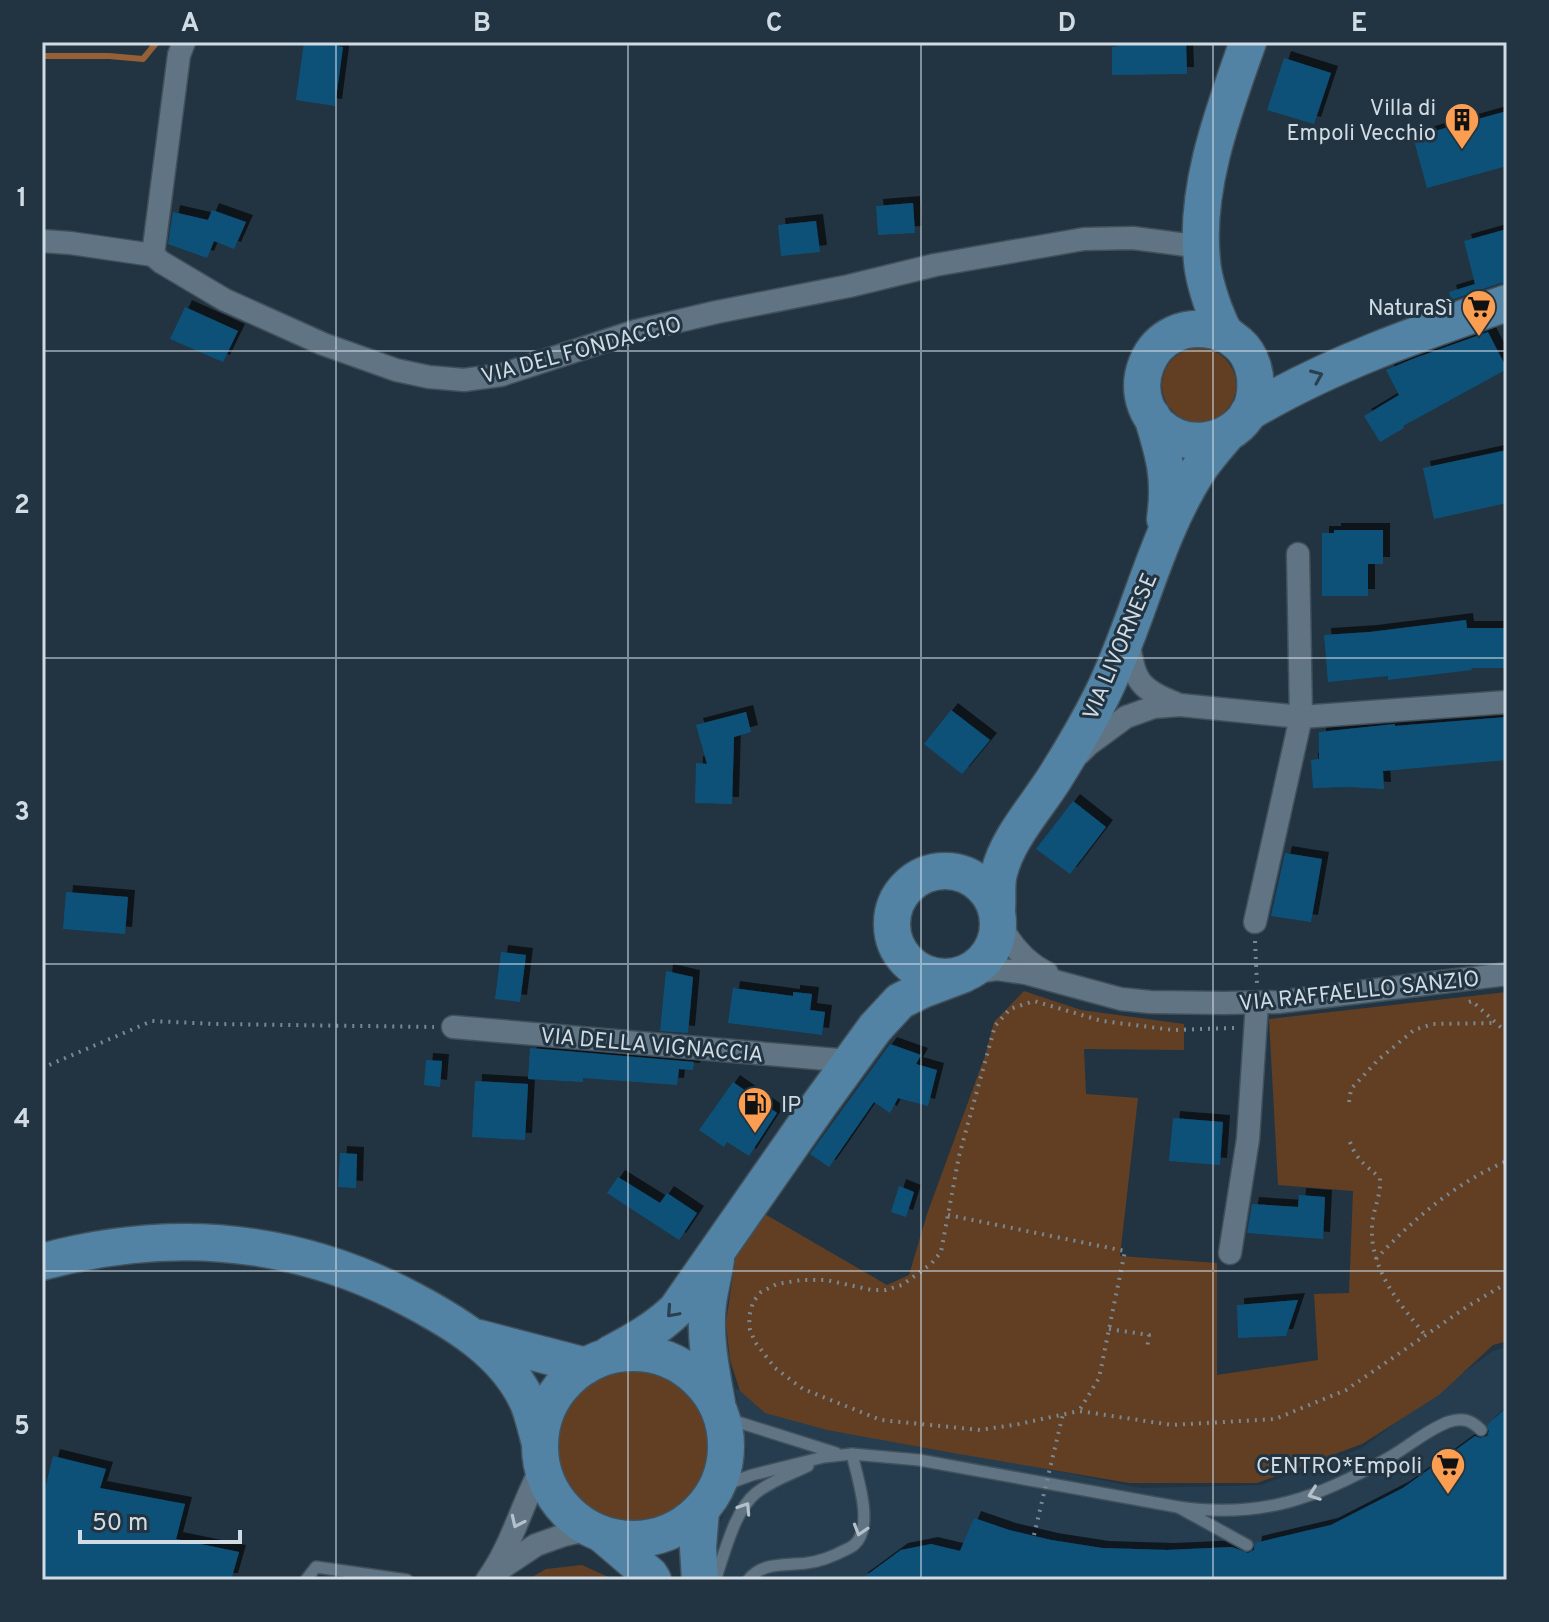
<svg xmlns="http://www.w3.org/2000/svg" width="1549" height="1622" font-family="Overpass,sans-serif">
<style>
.built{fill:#253d4f}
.green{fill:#623f23}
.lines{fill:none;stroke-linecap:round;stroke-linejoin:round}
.stream{stroke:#956035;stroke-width:6}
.building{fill:#0d5178;filter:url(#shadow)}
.lane-casing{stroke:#41515c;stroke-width:14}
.street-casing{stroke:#41515c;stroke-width:25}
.primary-casing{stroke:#41515c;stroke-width:39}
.path{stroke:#798892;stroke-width:4;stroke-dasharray:2 6;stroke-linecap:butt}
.lane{stroke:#607483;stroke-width:11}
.street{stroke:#607483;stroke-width:22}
.primary{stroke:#5383a4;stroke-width:36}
.path-bridge{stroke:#798892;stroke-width:4;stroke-dasharray:2 6;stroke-linecap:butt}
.oneway{stroke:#294050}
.oneway2{stroke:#b4c1cb}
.grid{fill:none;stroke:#d0dbe3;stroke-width:2;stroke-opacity:0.55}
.labels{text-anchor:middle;stroke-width:6;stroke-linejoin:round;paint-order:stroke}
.poi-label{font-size:22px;fill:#d0dbe3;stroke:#223441;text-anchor:end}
.street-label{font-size:22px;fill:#d0dbe3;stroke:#223441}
.neatline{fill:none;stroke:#d0dbe3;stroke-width:3}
.grid-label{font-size:26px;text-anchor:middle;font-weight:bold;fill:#d0dbe3}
</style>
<defs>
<filter id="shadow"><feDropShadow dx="7" dy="-7" stdDeviation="0" flood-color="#0009"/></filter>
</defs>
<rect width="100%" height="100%" fill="#223441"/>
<path class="built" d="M 1507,1347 L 1507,1580 L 718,1580 L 709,1543 L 730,1503 L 747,1452 L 735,1388 L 772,1409 L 873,1434 L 1141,1488 L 1261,1485 L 1362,1448 L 1493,1351 Z"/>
<g class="green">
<circle cx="1199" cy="385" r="37"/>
<path d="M 1024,991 L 1081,1010 L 1184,1024 L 1184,1050 L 1084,1049 L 1086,1094 L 1138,1098 L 1120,1256 L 1217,1263 L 1217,1375 L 1318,1360 L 1314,1294 L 1349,1293 L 1353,1191 L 1278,1185 L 1269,1019 L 1507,992 L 1507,1341 L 1493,1345 L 1439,1395 L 1362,1444 L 1257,1483 L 1129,1483 L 959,1454 L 827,1430 L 765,1413 L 740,1391 L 730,1360 L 726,1323 L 737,1247 L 763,1213 L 887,1285 L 909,1275 L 927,1214 L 985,1056 L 994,1022 Z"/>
<circle cx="633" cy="1446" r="77"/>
<path d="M 582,1565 L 615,1580 L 527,1580 L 546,1569 Z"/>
</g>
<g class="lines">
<path class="stream" d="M 42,56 L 109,56 L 143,59 L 157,42"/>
</g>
<g class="building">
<path d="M 304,42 L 338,42 L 337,46 L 343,47 L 335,106 L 296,100 Z"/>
<path d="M 1118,42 L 1186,42 L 1187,74 L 1112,75 L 1112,47 L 1118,46 Z"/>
<path d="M 1284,58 L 1331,73 L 1314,124 L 1267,110 Z"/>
<path d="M 1507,111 L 1507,166 L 1427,188 L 1413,137 Z"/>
<path d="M 913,203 L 915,233 L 878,235 L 876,206 Z"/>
<path d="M 212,210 L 246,222 L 234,249 L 214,241 L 207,258 L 168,244 L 173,212 L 208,220 Z"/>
<path d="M 816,221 L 820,252 L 781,256 L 778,225 Z"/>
<path d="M 1507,229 L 1507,283 L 1500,283 L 1451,300 L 1449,292 L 1475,284 L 1464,241 Z"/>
<path d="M 185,307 L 238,331 L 223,362 L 170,339 Z"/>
<path d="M 1488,332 L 1507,369 L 1403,426 L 1404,428 L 1380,442 L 1364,416 L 1399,395 L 1386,370 L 1415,358 Z"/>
<path d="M 1507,450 L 1507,503 L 1434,519 L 1423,468 Z"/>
<path d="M 1334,530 L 1383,530 L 1383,564 L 1368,564 L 1368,596 L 1322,596 L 1322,533 L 1334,533 Z"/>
<path d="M 1466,620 L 1467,628 L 1507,628 L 1507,668 L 1471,668 L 1472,670 L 1388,680 L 1388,676 L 1328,682 L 1324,635 L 1370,632 Z"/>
<path d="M 951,710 L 990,740 L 962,774 L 924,744 Z"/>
<path d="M 746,712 L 751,732 L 734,737 L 732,804 L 695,803 L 696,763 L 707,764 L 696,725 Z"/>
<path d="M 1507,717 L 1507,760 L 1383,771 L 1384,789 L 1348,787 L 1313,788 L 1311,760 L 1319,759 L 1319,732 L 1395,724 L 1395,726 Z"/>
<path d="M 1073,801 L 1106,827 L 1070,874 L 1036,849 Z"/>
<path d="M 1285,853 L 1322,859 L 1311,922 L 1271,916 Z"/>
<path d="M 66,892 L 128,897 L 125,934 L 63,929 Z"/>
<path d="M 501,952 L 526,955 L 520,1002 L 495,999 Z"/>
<path d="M 666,971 L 693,977 L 688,1033 L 660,1031 Z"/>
<path d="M 733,988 L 793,996 L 793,992 L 812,994 L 810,1010 L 825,1012 L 822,1035 L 728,1023 Z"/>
<path d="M 890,1044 L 921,1055 L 916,1064 L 937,1070 L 928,1106 L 898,1098 L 890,1113 L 874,1102 L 829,1167 L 810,1154 Z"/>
<path d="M 530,1048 L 694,1062 L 693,1070 L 679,1069 L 677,1085 L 583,1078 L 583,1082 L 528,1079 Z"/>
<path d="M 426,1060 L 442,1061 L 440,1087 L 424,1085 Z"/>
<path d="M 475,1081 L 528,1084 L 525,1140 L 472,1137 Z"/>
<path d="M 733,1082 L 777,1113 L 749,1156 L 727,1142 L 724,1147 L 699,1130 Z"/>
<path d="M 1173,1118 L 1223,1122 L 1220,1165 L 1169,1161 Z"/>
<path d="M 340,1153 L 357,1154 L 356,1188 L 338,1187 Z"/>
<path d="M 618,1177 L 660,1203 L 667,1193 L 697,1213 L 679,1240 L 607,1193 Z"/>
<path d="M 899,1186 L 914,1192 L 906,1217 L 891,1212 Z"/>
<path d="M 1299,1195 L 1325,1197 L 1323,1239 L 1247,1233 L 1252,1204 L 1298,1207 Z"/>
<path d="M 1298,1300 L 1286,1336 L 1238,1338 L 1237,1305 Z"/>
<path d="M 1507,1407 L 1507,1580 L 860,1580 L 901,1550 L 931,1544 L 960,1551 L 974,1518 L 1009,1530 L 1051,1540 L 1102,1548 L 1167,1550 L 1232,1547 L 1248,1553 L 1254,1550 L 1255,1543 L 1331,1525 L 1403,1488 L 1475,1436 L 1480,1438 L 1487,1436 L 1489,1431 L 1487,1425 Z"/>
<path d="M 53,1456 L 106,1469 L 100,1488 L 185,1504 L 176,1539 L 239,1552 L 231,1580 L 42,1580 L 42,1501 Z"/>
</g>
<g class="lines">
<defs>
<g id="lane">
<path d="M 722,1417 L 836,1453"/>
<path d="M 716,1488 L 752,1475 L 824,1457 L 852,1454 L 919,1460 L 1178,1507"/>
<path d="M 1247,1545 L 1178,1507 C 1262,1519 1318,1498 1390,1457 C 1409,1446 1427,1430 1448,1422 C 1462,1417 1471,1420 1481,1430"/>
<path d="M 306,1580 L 316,1567 L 407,1580"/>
<path d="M 715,1580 C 725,1553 734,1511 756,1493 C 771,1481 791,1474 808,1466"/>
<path d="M 748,1580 C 760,1565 777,1565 794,1564 C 809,1564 824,1560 837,1554 C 842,1551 849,1549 854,1545 C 875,1527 857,1477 852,1454"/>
</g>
<g id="street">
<path d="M 42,241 L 70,243 L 153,255"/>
<path d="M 153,255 L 161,262 L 225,300 L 323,344 L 396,370 L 429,377 L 464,380 L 501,375 L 636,331 L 717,312 L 849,286 L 935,265 L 1084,239 L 1133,238 L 1194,246"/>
<path d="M 153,255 L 179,55 L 184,42"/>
<path d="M 1128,640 C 1135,680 1137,688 1175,703"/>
<path d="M 1080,753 L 1088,745 L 1126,717 L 1154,707 L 1180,705 L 1301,717 L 1507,702"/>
<path d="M 999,922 C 1010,944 1025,962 1047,973"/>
<path d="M 1255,922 L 1301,717 L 1298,554"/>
<path d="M 967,973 L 997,969 L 1025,973 L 1121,999 L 1150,1002 L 1224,1003 L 1278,1002 L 1507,974"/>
<path d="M 453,1027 L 850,1061"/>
<path d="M 1230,1253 L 1248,1139 L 1257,1003"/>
<path d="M 491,1575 L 536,1545 L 564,1535 L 590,1529"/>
<path d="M 487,1580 C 512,1546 522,1503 542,1467"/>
</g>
<g id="primary">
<path d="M 1225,334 C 1144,305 1112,410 1177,437 C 1210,450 1252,429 1255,392 C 1257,375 1252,355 1238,343 C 1233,339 1228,336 1224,331 C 1220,325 1217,316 1214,309 C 1209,295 1203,276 1202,261 C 1194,188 1224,110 1248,42"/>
<path d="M 1248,413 C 1328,365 1419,333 1507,303"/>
<path d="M 1152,416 C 1164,455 1171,478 1165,519"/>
<circle cx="945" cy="924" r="53"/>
<path d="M 997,909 C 998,898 996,884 999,873 C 1007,839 1035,809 1054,779 C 1071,752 1088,723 1102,695 C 1138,622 1154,540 1197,472 C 1206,458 1217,446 1227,434"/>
<path d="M 716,1259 C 714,1274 710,1288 708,1303 C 704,1336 711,1370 717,1403"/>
<path d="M 42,1262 C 171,1227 295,1237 414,1301 C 459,1325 508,1355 529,1405 C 533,1416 536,1428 539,1440"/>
<path d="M 479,1338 L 586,1366"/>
<circle cx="633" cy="1446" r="93"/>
<path d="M 610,1354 C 635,1341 656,1329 676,1310 L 819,1105 L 875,1028 L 900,1001 L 922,990 L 962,975"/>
<path d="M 602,1534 L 650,1575 L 653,1580"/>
<path d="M 700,1580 L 698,1547 L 701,1510"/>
</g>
</defs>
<use href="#lane" class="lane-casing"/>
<use href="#street" class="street-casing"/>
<use href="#primary" class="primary-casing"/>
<g class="path">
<path d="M 1255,941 L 1257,984"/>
<path d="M 1469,1002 L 1472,1001 L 1507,1033"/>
<path d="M 1234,1028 L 1173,1030 L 1102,1021 L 1034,1001 L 1010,1009 L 995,1026 L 959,1156 L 941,1252 L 931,1264 L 902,1285 L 886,1290 L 872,1290 L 826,1280 L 801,1280 L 777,1284 L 761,1292 L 753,1302 L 749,1317 L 750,1330 L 755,1342 L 775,1368 L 803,1389 L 881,1420 L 980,1430 L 1019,1424 L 1079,1411 L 1172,1425 L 1275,1419 L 1346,1390 L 1468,1306 L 1507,1283"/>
<path d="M 42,1068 L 152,1021 L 216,1024 L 434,1027"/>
<path d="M 1349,1102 L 1351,1089 L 1378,1060 L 1414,1030 L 1433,1024 L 1492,1023"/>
<path d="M 1350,1142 C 1357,1161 1366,1165 1380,1178 C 1381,1198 1373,1208 1372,1226 C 1370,1270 1399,1303 1425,1335"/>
<path d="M 948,1215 L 1125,1251 L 1099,1378 L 1079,1411"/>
<path d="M 1376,1259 C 1413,1219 1457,1182 1507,1161"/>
<path d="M 1109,1329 L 1149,1335 L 1147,1349"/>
<path d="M 1507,1379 L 1507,1402"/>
</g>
<use href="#lane" class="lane"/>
<use href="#street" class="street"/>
<use href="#primary" class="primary"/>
<path class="path-bridge" d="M 1034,1535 L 1063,1414"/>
</g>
<defs><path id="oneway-chevron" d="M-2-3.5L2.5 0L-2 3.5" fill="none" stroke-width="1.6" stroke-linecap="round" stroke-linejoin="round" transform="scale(2)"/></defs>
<g class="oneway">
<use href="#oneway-chevron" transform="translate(1317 376) rotate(-23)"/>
<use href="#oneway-chevron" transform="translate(672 1312) rotate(132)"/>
</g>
<g class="oneway2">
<use href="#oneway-chevron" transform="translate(1314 1494) rotate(160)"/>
<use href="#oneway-chevron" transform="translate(745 1508) rotate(-57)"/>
<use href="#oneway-chevron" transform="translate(517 1522) rotate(115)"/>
<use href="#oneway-chevron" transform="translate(860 1530) rotate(107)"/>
</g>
<path class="grid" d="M 336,42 L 336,1580M 628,42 L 628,1580M 921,42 L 921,1580M 1213,42 L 1213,1580M 42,351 L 1507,351M 42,658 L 1507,658M 42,964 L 1507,964M 42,1271 L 1507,1271"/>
<defs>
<symbol id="building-pin" viewBox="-11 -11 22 30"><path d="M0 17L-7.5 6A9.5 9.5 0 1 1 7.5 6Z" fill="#fb9e51" stroke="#223441"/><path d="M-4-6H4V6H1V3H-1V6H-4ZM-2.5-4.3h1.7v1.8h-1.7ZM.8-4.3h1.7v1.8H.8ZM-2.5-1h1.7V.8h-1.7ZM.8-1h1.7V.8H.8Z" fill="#111"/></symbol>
<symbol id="supermarket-pin" viewBox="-11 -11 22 30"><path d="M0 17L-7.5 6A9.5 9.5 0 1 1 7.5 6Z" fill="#fb9e51" stroke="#223441"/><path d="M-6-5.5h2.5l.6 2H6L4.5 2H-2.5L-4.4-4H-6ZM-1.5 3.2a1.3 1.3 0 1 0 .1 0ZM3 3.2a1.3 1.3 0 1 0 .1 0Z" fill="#111"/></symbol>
<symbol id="fuel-pin" viewBox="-11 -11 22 30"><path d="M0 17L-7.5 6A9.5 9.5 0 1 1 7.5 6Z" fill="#fb9e51" stroke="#223441"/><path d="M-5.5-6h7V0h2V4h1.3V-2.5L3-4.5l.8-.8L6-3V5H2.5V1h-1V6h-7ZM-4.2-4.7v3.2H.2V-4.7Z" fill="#111"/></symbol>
</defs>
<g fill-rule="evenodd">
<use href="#building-pin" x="1442" y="100" width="40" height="54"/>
<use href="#supermarket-pin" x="1459" y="287" width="40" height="54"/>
<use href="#fuel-pin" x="735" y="1084" width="40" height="54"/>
<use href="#supermarket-pin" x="1428" y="1445" width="40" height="54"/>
</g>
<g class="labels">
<g class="poi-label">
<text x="1436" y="115">Villa di<tspan x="1436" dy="25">Empoli Vecchio</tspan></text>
<text x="1453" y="315">NaturaSì</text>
<text x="781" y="1112" text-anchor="start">IP</text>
<text x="1422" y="1473">CENTRO*Empoli</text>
</g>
<g class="street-label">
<text transform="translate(581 349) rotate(-15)" y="8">VIA DEL FONDACCIO</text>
<text transform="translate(1119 646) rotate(-67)" y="8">VIA LIVORNESE</text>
<text transform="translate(1359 990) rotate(-6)" y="8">VIA RAFFAELLO SANZIO</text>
<text transform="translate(652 1044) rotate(5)" y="8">VIA DELLA VIGNACCIA</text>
</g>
</g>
<rect width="1549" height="1622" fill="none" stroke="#223441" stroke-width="88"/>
<path d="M80 1530v12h160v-12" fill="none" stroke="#d0dbe3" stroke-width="4"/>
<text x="92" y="1530" font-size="24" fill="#d0dbe3" stroke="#223441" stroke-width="6" paint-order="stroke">50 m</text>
<rect x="44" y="44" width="1461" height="1534" class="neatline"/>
<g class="grid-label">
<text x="190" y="31">A</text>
<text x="482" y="31">B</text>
<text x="774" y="31">C</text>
<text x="1067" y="31">D</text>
<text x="1359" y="31">E</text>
<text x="22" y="206">1</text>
<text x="22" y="513">2</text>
<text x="22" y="820">3</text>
<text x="22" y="1127">4</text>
<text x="22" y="1434">5</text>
</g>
</svg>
